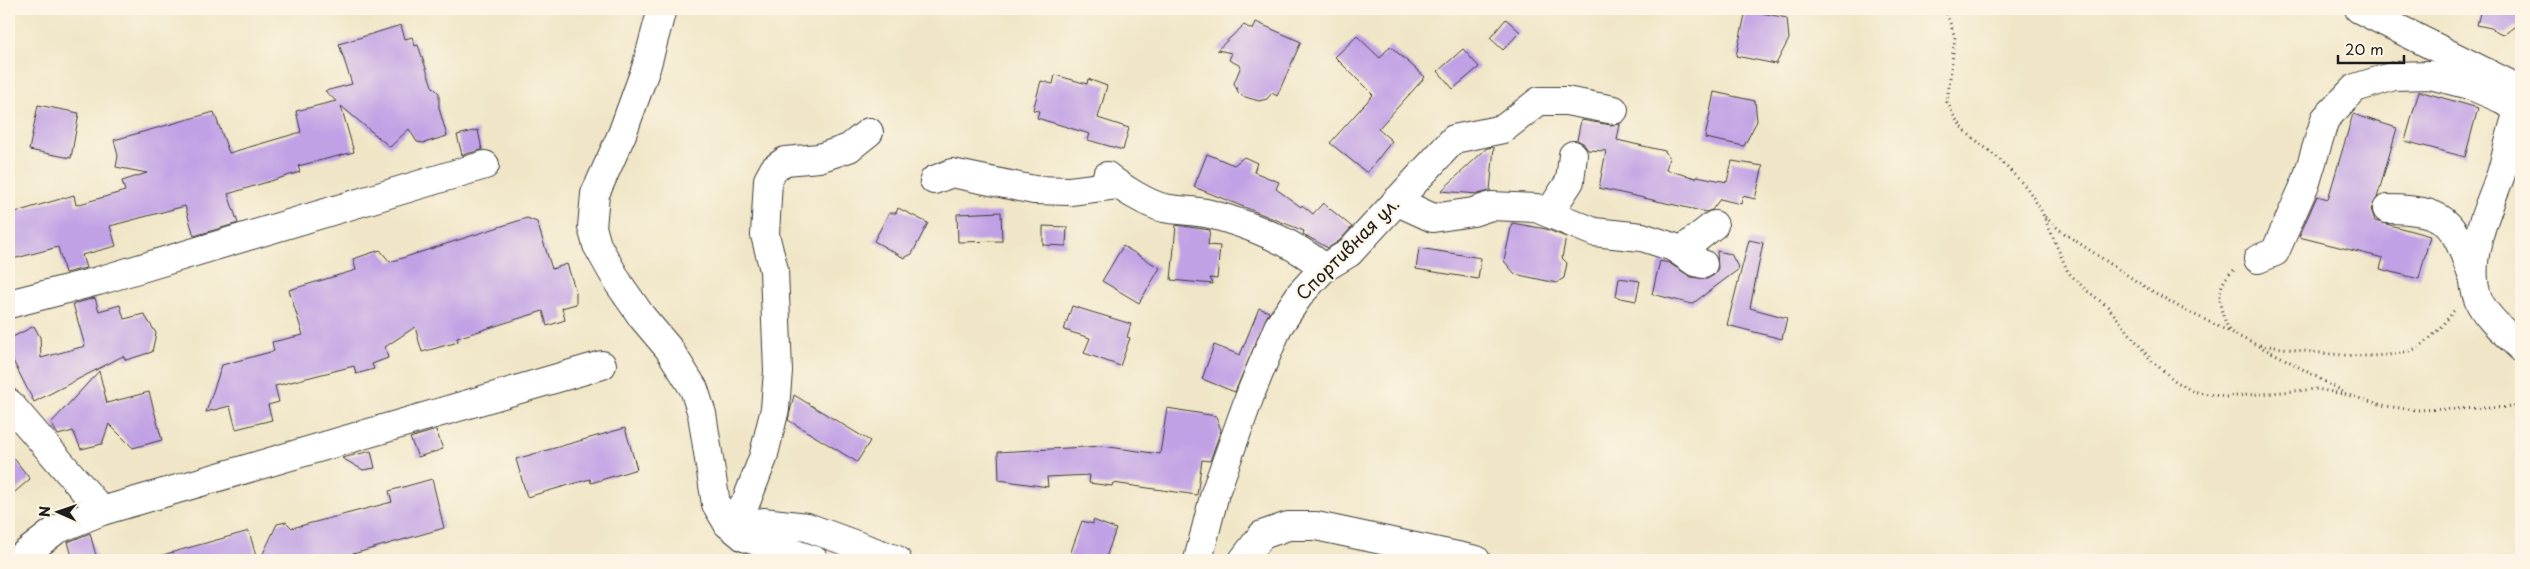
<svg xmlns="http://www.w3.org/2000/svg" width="2530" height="569" font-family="'Playpen Sans',sans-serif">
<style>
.building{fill:#c1a1e5}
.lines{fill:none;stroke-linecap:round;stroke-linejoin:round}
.minor-casing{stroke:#3c3a36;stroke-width:30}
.path{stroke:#3c3a36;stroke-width:3;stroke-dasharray:1 4;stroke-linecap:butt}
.minor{stroke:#fff;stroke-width:28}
.labels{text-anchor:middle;stroke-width:4;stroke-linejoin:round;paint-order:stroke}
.street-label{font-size:18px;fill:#1c1c1c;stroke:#fcf5e5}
</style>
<rect width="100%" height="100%" fill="#fcf5e5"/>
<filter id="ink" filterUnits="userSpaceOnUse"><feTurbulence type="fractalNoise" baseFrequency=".02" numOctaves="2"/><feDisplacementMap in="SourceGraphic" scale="10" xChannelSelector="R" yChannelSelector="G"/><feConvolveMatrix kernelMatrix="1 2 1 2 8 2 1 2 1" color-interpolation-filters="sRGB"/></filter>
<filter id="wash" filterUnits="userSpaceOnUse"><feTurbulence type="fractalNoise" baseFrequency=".0096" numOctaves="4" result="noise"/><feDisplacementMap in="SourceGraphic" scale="20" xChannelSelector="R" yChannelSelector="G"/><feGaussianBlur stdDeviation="1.12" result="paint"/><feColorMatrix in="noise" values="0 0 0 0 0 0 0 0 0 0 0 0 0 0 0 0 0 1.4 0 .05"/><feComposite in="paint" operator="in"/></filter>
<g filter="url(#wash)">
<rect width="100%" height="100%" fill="#f0e6c7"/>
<g id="blocks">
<g class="building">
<path d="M 2481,9 L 2521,9 L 2521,27 L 2514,27 L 2505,34 L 2500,33 L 2491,28 L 2477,25 Z"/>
<path d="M 1746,10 L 1787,18 L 1789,39 L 1776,64 L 1736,56 Z"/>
<path d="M 1506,19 L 1520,32 L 1503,50 L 1490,38 Z"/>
<path d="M 1256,22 L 1301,42 L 1277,96 L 1272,93 L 1267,99 L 1259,101 L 1242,96 L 1238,92 L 1234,83 L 1241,66 L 1229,60 L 1232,53 L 1217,50 L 1244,25 L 1253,30 Z"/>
<path d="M 401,25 L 405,39 L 412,37 L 415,46 L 418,45 L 432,86 L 439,93 L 439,108 L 447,136 L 424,143 L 417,142 L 409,129 L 390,147 L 341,106 L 354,152 L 298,166 L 300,172 L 228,194 L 238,223 L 194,236 L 185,206 L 110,226 L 116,246 L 82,255 L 86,268 L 65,273 L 58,247 L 9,260 L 9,214 L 74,195 L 76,205 L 125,191 L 122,181 L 147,173 L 116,167 L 118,156 L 114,140 L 214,112 L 229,153 L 301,132 L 296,111 L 336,101 L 325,91 L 352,84 L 339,44 Z"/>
<path d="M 1357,36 L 1380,58 L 1390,46 L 1425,77 L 1378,129 L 1392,141 L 1367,173 L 1330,143 L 1373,95 L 1335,57 Z"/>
<path d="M 1463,49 L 1479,67 L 1453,89 L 1438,71 Z"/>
<path d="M 1055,75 L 1087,84 L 1088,79 L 1107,86 L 1098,118 L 1129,128 L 1123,150 L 1088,140 L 1090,134 L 1037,118 L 1039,111 L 1033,110 L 1041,81 L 1053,84 Z"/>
<path d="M 2419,91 L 2478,108 L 2465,157 L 2405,141 Z"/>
<path d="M 1714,92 L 1755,101 L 1757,121 L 1744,146 L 1705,138 Z"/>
<path d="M 38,105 L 79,113 L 71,158 L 29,150 Z"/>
<path d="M 2353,114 L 2397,128 L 2377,198 L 2371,209 L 2375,221 L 2430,236 L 2419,279 L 2380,269 L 2383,258 L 2299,237 L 2317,196 L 2328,199 Z"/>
<path d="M 1581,120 L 1611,125 L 1620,124 L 1617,140 L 1665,151 L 1669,158 L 1666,170 L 1696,178 L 1697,176 L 1727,182 L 1732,161 L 1763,166 L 1755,199 L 1743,196 L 1741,204 L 1720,199 L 1712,210 L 1706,212 L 1599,188 L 1606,151 L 1588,150 L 1583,143 L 1577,140 Z"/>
<path d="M 478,130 L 482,150 L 462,155 L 457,135 Z"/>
<path d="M 1494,147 L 1490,191 L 1478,194 L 1441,191 L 1487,148 Z"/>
<path d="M 1207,154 L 1234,165 L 1244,157 L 1257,163 L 1254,172 L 1279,182 L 1276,189 L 1301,207 L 1302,205 L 1313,214 L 1323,203 L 1352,227 L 1339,241 L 1328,248 L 1303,234 L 1304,231 L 1194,187 Z"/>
<path d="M 898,208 L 928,223 L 912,254 L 904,258 L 874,241 L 889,213 L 896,213 Z"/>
<path d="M 1001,212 L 1002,241 L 958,242 L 957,214 Z"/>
<path d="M 527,218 L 537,222 L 552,269 L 567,264 L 576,292 L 576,304 L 562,308 L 565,320 L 547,326 L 543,311 L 457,338 L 458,342 L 422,352 L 415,327 L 385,347 L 388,358 L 372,364 L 374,369 L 356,374 L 354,366 L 275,386 L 279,402 L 268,405 L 272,420 L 236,429 L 230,406 L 206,412 L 222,365 L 274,351 L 272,342 L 303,335 L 289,290 L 356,270 L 353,259 L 380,250 L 390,262 Z"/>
<path d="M 1512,223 L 1546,229 L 1566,237 L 1562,258 L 1567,263 L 1564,278 L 1556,283 L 1515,274 L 1504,261 Z"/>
<path d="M 1176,225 L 1210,230 L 1208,245 L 1220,246 L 1217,279 L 1210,278 L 1213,284 L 1171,280 Z"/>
<path d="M 1043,226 L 1067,227 L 1066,246 L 1043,245 Z"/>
<path d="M 1749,240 L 1763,243 L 1750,308 L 1787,318 L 1782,339 L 1727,325 Z"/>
<path d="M 1123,246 L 1160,268 L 1139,303 L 1102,281 Z"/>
<path d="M 1419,248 L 1481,258 L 1478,279 L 1416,269 Z"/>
<path d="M 1717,251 L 1731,254 L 1739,269 L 1692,304 L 1652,294 L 1660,261 L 1669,263 L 1691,277 L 1707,279 L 1714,275 L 1718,268 Z"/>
<path d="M 1619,278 L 1640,281 L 1636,301 L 1616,297 Z"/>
<path d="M 95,298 L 99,311 L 120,305 L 124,319 L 144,314 L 156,333 L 152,352 L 126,360 L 123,356 L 34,402 L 9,353 L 9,339 L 34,326 L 40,337 L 41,358 L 85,346 L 73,304 Z"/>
<path d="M 1072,306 L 1131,324 L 1127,337 L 1130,338 L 1120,366 L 1084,353 L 1090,338 L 1064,330 Z"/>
<path d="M 1259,308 L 1269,312 L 1235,392 L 1202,379 L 1214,345 L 1240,355 Z"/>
<path d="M 99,371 L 107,403 L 149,392 L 162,440 L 133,448 L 109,424 L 102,444 L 81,449 L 73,431 L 58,435 L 51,423 Z"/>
<path d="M 794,395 L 870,441 L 857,462 L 788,420 Z"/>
<path d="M 1167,408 L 1216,416 L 1221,430 L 1210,461 L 1202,460 L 1197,495 L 1113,483 L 1112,486 L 1089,483 L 1090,475 L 1047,477 L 1048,487 L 999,480 L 998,452 L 1102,446 L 1160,454 Z"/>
<path d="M 625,428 L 637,469 L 591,483 L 590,479 L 527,497 L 516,459 Z"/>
<path d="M 436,430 L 443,449 L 418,457 L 410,438 Z"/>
<path d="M 371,451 L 375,468 L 363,470 L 342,458 Z"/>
<path d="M 9,452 L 30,479 L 9,497 Z"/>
<path d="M 432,479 L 444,528 L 346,556 L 348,560 L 260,560 L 277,524 L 286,522 L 292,528 L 392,502 L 389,491 Z"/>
<path d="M 1093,520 L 1116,529 L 1105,560 L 1068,560 L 1082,521 L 1093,524 Z"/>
<path d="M 249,531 L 257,560 L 160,560 L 159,556 Z"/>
<path d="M 90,533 L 97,560 L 73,560 L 68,542 Z"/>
</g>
</g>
</g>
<g filter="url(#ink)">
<use href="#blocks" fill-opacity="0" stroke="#3c3a36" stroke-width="1"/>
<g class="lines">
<defs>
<g id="minor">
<path d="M 662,9 L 646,68 L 622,134 L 595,194 L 592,227 L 597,245 L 619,284 L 642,317 L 669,349 L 694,389 L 702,414 L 716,504 L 728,524 L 744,537 L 763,522 L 807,527 L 897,560"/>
<path d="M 2359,9 L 2507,83"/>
<path d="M 2521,116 L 2515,121 C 2509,140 2506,159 2500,177 C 2486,213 2464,261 2478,299 C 2486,318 2507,334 2521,348"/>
<path d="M 1107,176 C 1120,187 1147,204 1164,208 C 1179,211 1195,210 1210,214 C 1248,224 1294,242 1324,268"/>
<path d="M 934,180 L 952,173 L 1034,190 L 1070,191 L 1117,185"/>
<path d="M 1396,201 L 1433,218 L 1473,212 L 1491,206 L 1536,208 L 1594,232 L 1642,237 L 1673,247 L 1695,262 L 1703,264"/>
<path d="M 2387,209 C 2446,210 2453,220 2472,275"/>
<path d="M 1549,213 L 1570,181 L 1573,155"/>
<path d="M 1681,251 L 1714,225"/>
<path d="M 2258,259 L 2275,252 L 2306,182 L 2325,119 L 2355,88 L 2394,76 L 2430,75 L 2469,85 L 2502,99 L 2521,112"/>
<path d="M 9,304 L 98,281 L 485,165"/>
<path d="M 9,403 L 102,511"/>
<path d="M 728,524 L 746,502 L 763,458 L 775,409 L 778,371 L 774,270 L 765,235 L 768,180 L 774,169 L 785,161 L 819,158 L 849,148 L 869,132"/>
<path d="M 744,537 L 814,560"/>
<path d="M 17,560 L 56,530 L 102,511 L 602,365"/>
<path d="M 1198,560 L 1215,493 L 1252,390 L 1278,327 L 1301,293 L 1324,268 L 1349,253 L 1454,139 L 1503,129 L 1539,101 L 1566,101 L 1614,110"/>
<path d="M 1243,560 L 1262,535 L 1288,526 L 1316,526 L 1476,560"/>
</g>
</defs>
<use href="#minor" class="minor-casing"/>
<g class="path">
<path d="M 1945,9 L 1955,37 L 1947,102 L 1955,118 L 1966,132 L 1999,159 L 2027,188 L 2041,210 L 2068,272 L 2085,289 L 2108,307 L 2152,361 L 2174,380 L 2192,391 L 2225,397 L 2317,389 L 2348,395 L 2386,406 L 2415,410 L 2521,407"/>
<path d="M 2045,217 L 2061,231 L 2142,285 L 2181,308 L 2281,357 L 2345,393"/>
<path d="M 2229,330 C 2218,307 2213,284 2237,268"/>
<path d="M 2260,345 C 2300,350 2380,365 2417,348 C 2428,343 2448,319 2455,309"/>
</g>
<use href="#minor" class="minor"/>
</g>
</g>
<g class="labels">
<g class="street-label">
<text transform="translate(1348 249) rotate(-45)" y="6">Спортивная ул.</text>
</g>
</g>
<rect width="2530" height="569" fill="none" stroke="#fcf5e5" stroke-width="30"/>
<g transform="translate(58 512) rotate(272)" stroke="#fcf5e5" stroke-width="4" paint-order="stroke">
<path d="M0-4L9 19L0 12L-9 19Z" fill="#1c1c1c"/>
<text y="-8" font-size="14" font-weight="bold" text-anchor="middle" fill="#1c1c1c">N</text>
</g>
<path d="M2338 55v8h66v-8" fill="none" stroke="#1c1c1c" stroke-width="2.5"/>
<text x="2345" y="55" font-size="15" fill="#1c1c1c" stroke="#fcf5e5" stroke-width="4" paint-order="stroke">20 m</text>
</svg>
